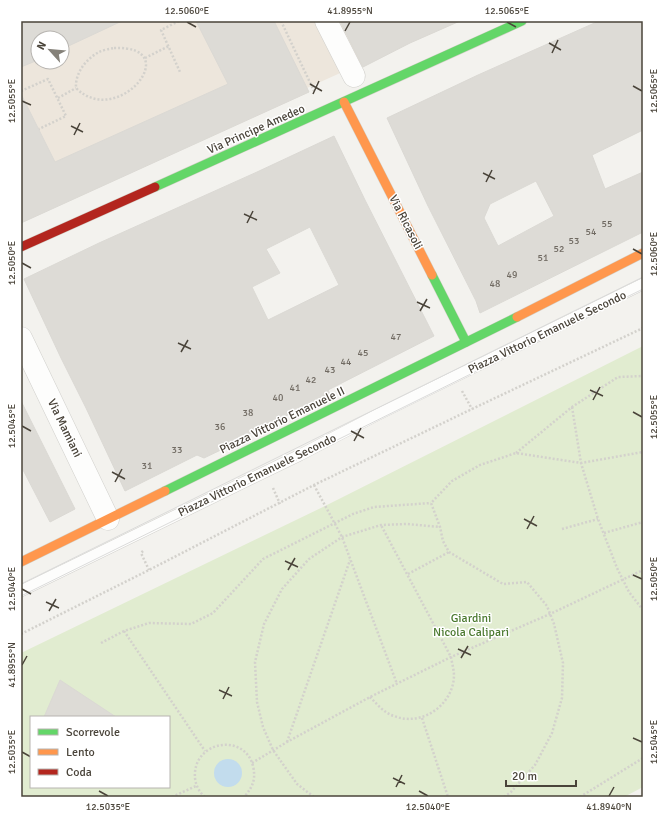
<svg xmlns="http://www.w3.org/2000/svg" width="664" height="818" font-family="Signika,sans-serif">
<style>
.commercial{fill:#ede6dc;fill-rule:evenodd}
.green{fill:#e1ecd0;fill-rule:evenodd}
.water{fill:#c2dced}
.building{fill:#dddbd6;stroke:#dbd9d4;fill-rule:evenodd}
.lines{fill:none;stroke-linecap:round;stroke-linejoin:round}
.lane-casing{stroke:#d1d0cc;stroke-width:12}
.street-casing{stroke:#d1d0cc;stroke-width:23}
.fast-casing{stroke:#d2cfc6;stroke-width:10}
.slow-casing{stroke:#d2cfc6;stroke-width:10}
.jam-casing{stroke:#d2cfc6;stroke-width:10}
.path{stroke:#d3d1cc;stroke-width:2.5;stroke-dasharray:2 2;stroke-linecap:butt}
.lane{stroke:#fdfdfc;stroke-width:11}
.street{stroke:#fdfdfc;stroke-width:22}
.fast{stroke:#63d668;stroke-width:9}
.slow{stroke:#ff974d;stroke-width:9}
.jam{stroke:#b3261e;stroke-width:9}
.tram{stroke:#dbdbda;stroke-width:1}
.ticks{fill:none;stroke:#4a443a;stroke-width:1.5}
.labels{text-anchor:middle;stroke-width:3;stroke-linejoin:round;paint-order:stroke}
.number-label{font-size:10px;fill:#706a62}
.street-label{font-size:12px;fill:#4a443a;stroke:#fff}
.park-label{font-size:12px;fill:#4b792f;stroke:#fff}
.neatline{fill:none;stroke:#4a443a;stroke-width:1.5}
.ticks-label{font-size:10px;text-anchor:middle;fill:#4a443a}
</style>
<rect width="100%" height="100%" fill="#f3f2ee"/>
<path class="commercial" d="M 21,21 L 460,21 L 410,43 L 360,68 L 358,65 L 307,88 L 309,92 L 21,223 ZM 38,38 L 62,38 L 62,62 L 38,62 Z"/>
<path class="green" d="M 643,346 L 643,787 L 624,797 L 21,797 L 21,653 L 325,506 ZM 31,717 L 169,717 L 169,787 L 31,787 Z"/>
<circle class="water" cx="228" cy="773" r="14"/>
<g class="building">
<path d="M 21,21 L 122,21 L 62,49 L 62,38 L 38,38 L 38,60 L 21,67 Z"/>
<path d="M 196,21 L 274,21 L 309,92 L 21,223 L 21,94 L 55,162 L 228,84 Z"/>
<path d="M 340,21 L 460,21 L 410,43 L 363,67 Z"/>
<path d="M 599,21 L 643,21 L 643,130 L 592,155 L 605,189 L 643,172 L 643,232 L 480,313 L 476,301 L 428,206 L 387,118 L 478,75 ZM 536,181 L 554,216 L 498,246 L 484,218 L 490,204 Z"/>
<path d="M 334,136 L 365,200 L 434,336 L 328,390 L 330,394 L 227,445 L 227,447 L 204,458 L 197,455 L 125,491 L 86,408 L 61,358 L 24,279 L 99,243 L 257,172 ZM 310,227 L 339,285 L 268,320 L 252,287 L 280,273 L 266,249 Z"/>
<path d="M 21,401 L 75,509 L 50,522 L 21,466 Z"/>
<path d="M 60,680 L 116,717 L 44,717 Z"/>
</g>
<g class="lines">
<defs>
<path id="lane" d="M 21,591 L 300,455 L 377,415 L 643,284"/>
<g id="street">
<path d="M 326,21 L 354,76"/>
<path d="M 21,338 L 108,519"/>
</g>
<g id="fast">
<path d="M 155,187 C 278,132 400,76 522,21"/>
<path d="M 432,275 L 466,342"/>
<path d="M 165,491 L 517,317"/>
</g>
<g id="slow">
<path d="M 344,102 L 432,275"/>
<path d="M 517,317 L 643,253"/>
<path d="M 21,562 L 165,491"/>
</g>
<path id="jam" d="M 21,247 L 155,187"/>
</defs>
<use href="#lane" class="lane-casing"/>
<use href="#street" class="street-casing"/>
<use href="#fast" class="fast-casing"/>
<use href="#slow" class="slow-casing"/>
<use href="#jam" class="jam-casing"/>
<g class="path">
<path d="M 179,21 L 161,30 L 180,72"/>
<path d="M 281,21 L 314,91"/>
<path d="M 114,48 C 187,45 118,130 76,88 C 75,73 86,59 99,52 C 103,50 109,49 114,48 Z"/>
<path d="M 145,58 L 169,46"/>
<path d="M 21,91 L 48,79 L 66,116 L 39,129"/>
<path d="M 58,98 L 76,88"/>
<path d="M 462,391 L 472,409"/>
<path d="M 572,407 L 581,463 L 598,519 L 617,568 L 629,592 L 643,610"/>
<path d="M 516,453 L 572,407 L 618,377 L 643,376"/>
<path d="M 314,485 L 342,537 L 397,684"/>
<path d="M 273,488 L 280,504"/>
<path d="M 562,529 L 598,519"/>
<path d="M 604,533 L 643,522"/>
<path d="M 143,551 L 141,553 L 149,570"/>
<path d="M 408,574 L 449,552"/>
<path d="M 124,631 L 205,751"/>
<path d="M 21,634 L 149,570 L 314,485 L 472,409 L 643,328"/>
<path d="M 101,643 L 124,631 L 149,623 L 191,624 L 213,613 L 263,559 L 353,514 L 374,507 L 431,503"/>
<path d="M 370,697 C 377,704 384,713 394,716 C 422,727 453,705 454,676 C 454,670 452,663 451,657 L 381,525"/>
<path d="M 422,718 L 448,797"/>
<path d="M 287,742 L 350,560"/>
<path d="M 252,763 L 287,742 L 370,697 L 451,657 L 550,614 L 643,570"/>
<path d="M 172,797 L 196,786"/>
<path d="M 205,797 C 198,791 194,782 195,772 C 198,740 245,734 253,766 C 256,779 253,787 244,797"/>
<path d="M 314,797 L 297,784 L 273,750 L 263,727 L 257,702 L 255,662 L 264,624 L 282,589 L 309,559 L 342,537 L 381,525 L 407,524 L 440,527"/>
<path d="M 504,797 L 511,792 L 535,765 L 552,733 L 562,698 L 563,663 L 554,624 L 547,606 L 527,582 L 503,584 L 449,552 L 443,541 L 440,527 L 431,503 L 452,481 L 480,465 L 516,453 L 581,463 L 643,452"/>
<path d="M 580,797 L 643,758"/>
</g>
<use href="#lane" class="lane"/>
<use href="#street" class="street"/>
<use href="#fast" class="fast"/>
<use href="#slow" class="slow"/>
<use href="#jam" class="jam"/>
<g class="tram">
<path d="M 21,584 L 643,277"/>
<path d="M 21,596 L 643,289"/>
</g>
</g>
<path class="ticks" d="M 187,22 L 196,27M 507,22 L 516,27M 345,31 L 350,22M 549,43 L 561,50M 552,53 L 558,40M 310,84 L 322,91M 633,86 L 642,91M 313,94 L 319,81M 22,101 L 31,105M 71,126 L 83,132M 74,135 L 80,123M 483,173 L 495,179M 486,182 L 492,170M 244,214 L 257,220M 247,223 L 253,211M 633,249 L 642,254M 22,263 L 31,268M 417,302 L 430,308M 420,311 L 427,299M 178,343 L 191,349M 181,352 L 188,340M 590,390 L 603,396M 593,400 L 600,387M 633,412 L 642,417M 22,426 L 31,431M 351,431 L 364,438M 354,441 L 361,428M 112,472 L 125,479M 115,482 L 122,469M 524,519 L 537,526M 527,529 L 534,516M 285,561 L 298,567M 288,570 L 295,558M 633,575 L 642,579M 22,589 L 31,594M 46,602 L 59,608M 49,611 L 56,599M 458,649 L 471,655M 461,658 L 468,646M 22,665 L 27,656M 219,690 L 232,696M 223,699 L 229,687M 633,738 L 642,742M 22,752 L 31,757M 393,778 L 405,784M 396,787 L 402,775M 99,791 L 108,796M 419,791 L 428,796M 609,796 L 614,787"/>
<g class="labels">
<g class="number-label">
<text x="607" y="227">55</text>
<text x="591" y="235">54</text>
<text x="574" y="244">53</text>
<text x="559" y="252">52</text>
<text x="543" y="261">51</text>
<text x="512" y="278">49</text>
<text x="495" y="287">48</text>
<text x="396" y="340">47</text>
<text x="363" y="356">45</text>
<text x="346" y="365">44</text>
<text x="330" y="373">43</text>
<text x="311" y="383">42</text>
<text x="295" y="391">41</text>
<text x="278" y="401">40</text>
<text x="248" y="416">38</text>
<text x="220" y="430">36</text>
<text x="177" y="453">33</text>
<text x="147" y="469">31</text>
</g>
<g class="street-label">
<text transform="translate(256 129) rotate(-24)" y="4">Via Principe Amedeo</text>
<text transform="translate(406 222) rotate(63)" y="4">Via Ricasoli</text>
<text transform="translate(547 332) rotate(-26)" y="4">Piazza Vittorio Emanuele Secondo</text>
<text transform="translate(282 420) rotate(-26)" y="4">Piazza Vittorio Emanuele II</text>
<text transform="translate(65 428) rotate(64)" y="4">Via Mamiani</text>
<text transform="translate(257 475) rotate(-26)" y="4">Piazza Vittorio Emanuele Secondo</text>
</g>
<g class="park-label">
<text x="471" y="622">Giardini<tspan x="471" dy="14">Nicola Calipari</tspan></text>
</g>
</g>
<rect width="664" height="818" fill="none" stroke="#ffffff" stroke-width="44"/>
<rect x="30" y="716" width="140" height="72" fill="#ffffff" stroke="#b7b4b0"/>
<rect x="38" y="729" width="20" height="6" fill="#63d668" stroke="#b7b4b0"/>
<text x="66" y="736" font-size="12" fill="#4a443a">Scorrevole</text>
<rect x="38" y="749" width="20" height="6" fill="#ff974d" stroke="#b7b4b0"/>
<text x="66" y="756" font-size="12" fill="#4a443a">Lento</text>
<rect x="38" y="769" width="20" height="6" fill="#b3261e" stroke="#b7b4b0"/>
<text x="66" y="776" font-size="12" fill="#4a443a">Coda</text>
<g transform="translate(50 50) rotate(297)"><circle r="19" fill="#ffffff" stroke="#b7b4b0"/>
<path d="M0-3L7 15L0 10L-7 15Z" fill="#858179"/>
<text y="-6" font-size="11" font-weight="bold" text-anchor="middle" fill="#4a443a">N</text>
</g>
<path d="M506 780v6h70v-6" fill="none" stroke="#4a443a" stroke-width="2"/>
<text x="512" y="780" font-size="12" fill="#4a443a" stroke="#ffffff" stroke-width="3" paint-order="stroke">20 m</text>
<rect x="22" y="22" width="620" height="774" class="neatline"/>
<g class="ticks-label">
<text x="187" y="14">12.5060°E</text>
<text x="350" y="14">41.8955°N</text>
<text x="507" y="14">12.5065°E</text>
<text transform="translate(653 91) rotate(-90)" y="4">12.5065°E</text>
<text transform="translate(11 101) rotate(-90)" y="4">12.5055°E</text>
<text transform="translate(653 254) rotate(-90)" y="4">12.5060°E</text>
<text transform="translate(11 263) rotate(-90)" y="4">12.5050°E</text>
<text transform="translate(653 417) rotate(-90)" y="4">12.5055°E</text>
<text transform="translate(11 426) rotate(-90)" y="4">12.5045°E</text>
<text transform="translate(653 579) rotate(-90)" y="4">12.5050°E</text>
<text transform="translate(11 589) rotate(-90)" y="4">12.5040°E</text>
<text transform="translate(11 665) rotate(-90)" y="4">41.8955°N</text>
<text transform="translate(653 742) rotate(-90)" y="4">12.5045°E</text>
<text transform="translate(11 752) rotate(-90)" y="4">12.5035°E</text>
<text x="108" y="810">12.5035°E</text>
<text x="428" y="810">12.5040°E</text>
<text x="609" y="810">41.8940°N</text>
</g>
</svg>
